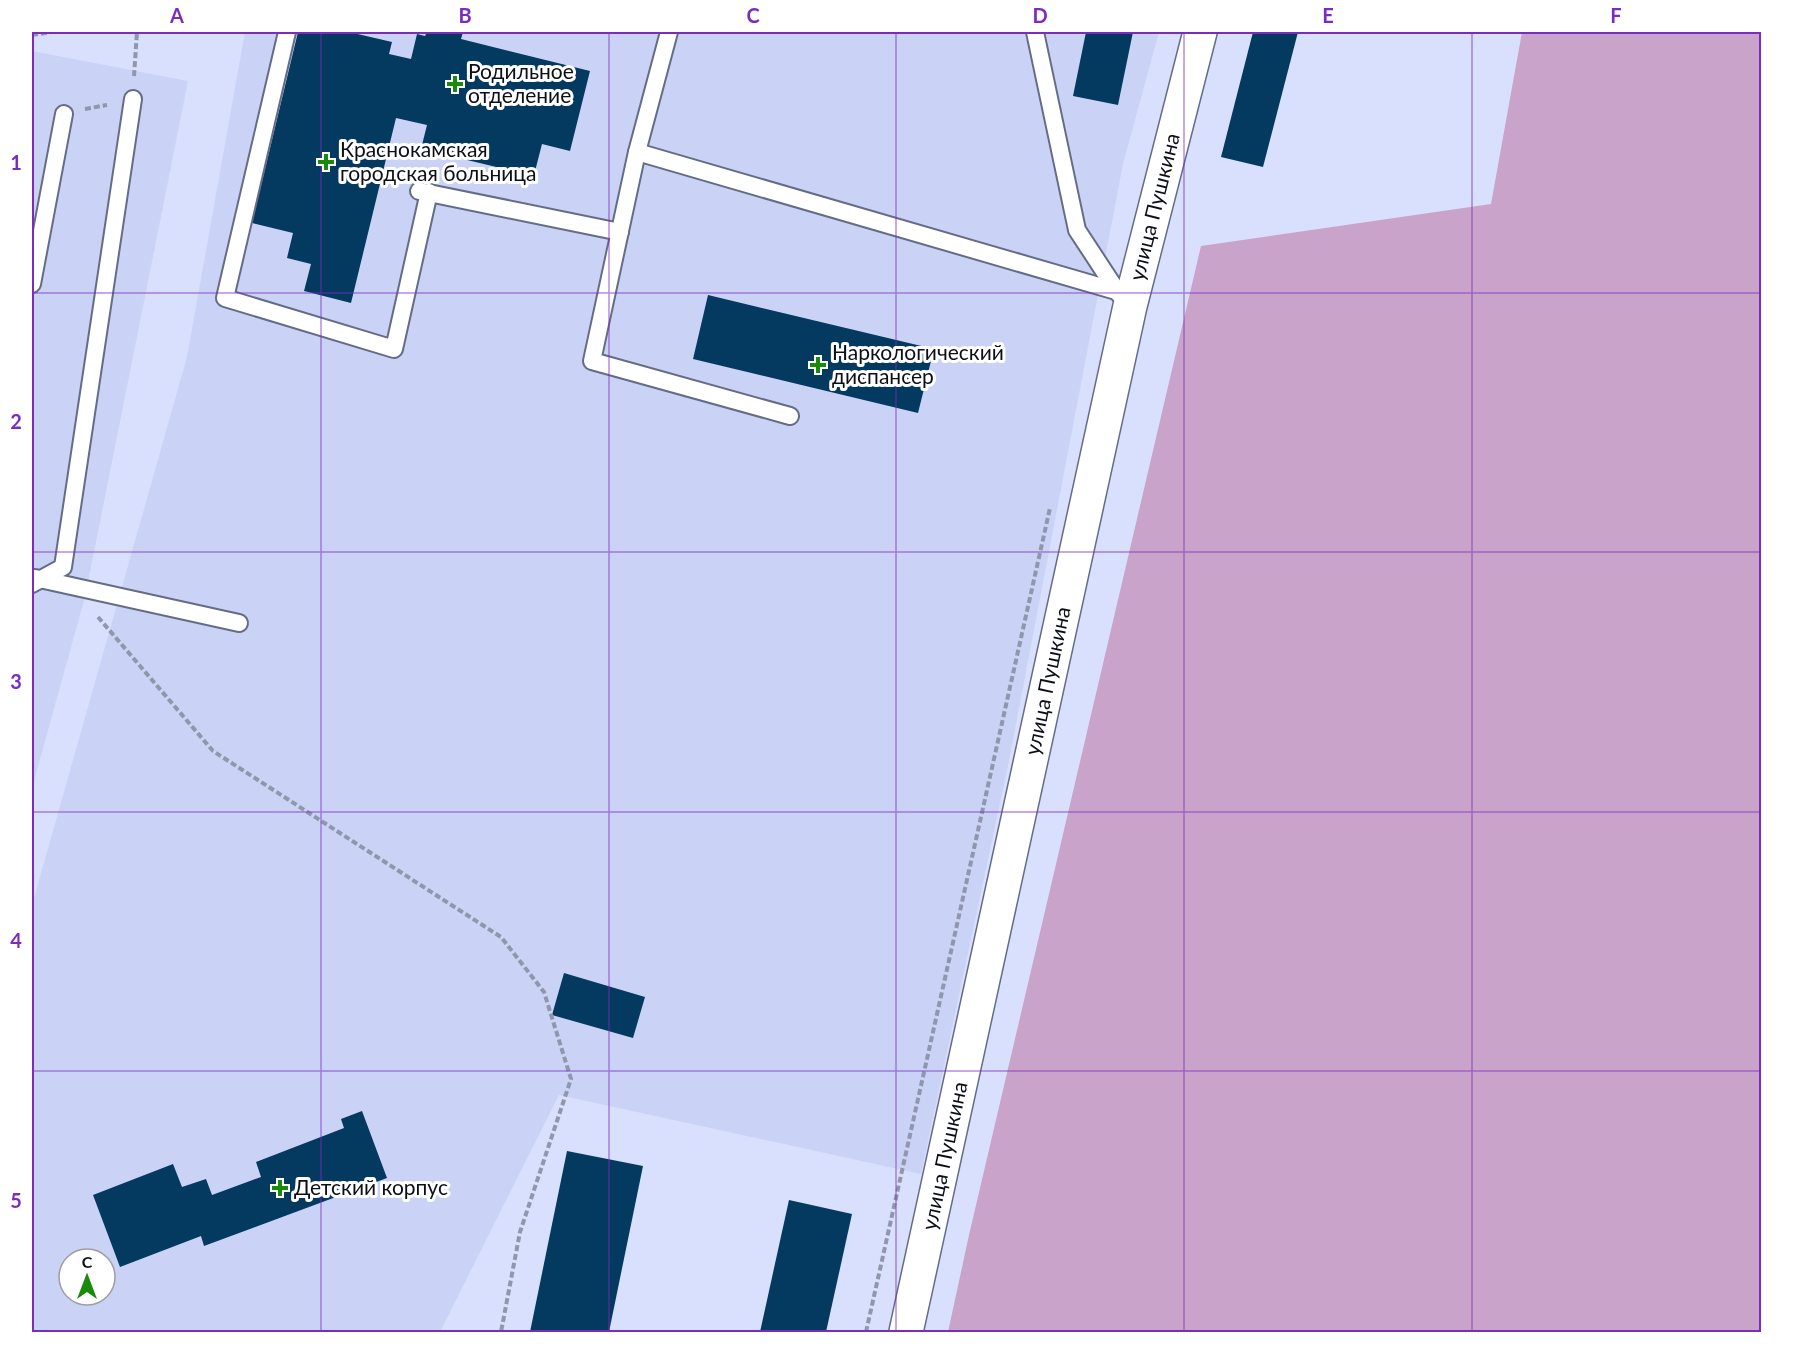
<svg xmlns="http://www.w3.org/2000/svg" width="1793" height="1364" font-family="Lato,sans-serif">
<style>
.built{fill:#cad3f6;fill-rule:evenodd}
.green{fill:#c9a3c9}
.building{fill:#043960}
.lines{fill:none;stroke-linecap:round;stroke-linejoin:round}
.lane-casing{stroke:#656c85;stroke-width:20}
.secondary-casing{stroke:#656c85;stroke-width:36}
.path{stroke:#9096ac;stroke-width:4;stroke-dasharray:6 3;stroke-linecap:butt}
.lane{stroke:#fff;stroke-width:16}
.secondary{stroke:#fff;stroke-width:33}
.grid{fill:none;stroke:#7b2cbf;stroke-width:1.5;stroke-opacity:0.55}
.poi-dot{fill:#198a0a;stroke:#fff;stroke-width:2}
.labels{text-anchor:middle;stroke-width:6;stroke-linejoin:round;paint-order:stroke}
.poi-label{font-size:21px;fill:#0d0f18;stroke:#fff;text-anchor:start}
.street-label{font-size:21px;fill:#0d0f18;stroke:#fff}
.neatline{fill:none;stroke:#7b2cbf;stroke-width:2}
.grid-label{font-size:20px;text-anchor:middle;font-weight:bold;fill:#7b2cbf}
</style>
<rect width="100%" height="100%" fill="#d8e0fd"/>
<g class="built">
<path d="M 245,32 L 1159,32 L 1123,164 L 1009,761 L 921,1174 L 559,1095 L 440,1332 L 32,1332 L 32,905 L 187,357 ZM 69,1259 L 105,1259 L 105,1295 L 69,1295 Z"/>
<path d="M 32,51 L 188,81 L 85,597 L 32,788 Z"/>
</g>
<path class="green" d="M 1522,32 L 1761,32 L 1761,1332 L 948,1332 L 969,1235 L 1201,246 L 1491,204 Z"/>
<g class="building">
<path d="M 298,32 L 349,32 L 392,42 L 389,54 L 411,59 L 417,34 L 425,36 L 427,32 L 463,32 L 461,39 L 590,71 L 570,151 L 542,144 L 532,183 L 515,179 L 517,172 L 421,149 L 427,125 L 396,118 L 351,303 L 304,291 L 311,264 L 287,258 L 293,233 L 252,223 Z"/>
<path d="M 1086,32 L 1133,32 L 1118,105 L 1073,96 Z"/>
<path d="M 1253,32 L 1298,32 L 1263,167 L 1221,157 Z"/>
<path d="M 708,295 L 934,349 L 918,413 L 693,359 Z"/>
<path d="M 564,973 L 645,997 L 633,1038 L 552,1015 Z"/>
<path d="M 362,1111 L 387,1178 L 204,1246 L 201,1236 L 120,1267 L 93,1195 L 173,1164 L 182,1187 L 206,1179 L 212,1195 L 261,1177 L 256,1162 L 344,1128 L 341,1119 Z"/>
<path d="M 567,1151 L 643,1166 L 609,1332 L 530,1332 Z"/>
<path d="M 789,1200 L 852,1214 L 826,1332 L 760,1332 Z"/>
</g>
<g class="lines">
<defs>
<g id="lane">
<path d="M 287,32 L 225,298 L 394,349 L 429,192"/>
<path d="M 669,32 L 637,152 L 1116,291"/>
<path d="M 1035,32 L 1077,230 L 1119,294"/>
<path d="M 637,152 L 592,361 L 790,416"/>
<path d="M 419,191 L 620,232"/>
<path d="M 32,284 L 64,114"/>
<path d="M 35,578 L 239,623"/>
<path d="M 32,584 L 63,567 L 133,99"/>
</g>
<path id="secondary" d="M 906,1332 L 1130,306 L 1200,32"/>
</defs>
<use href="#lane" class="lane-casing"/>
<use href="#secondary" class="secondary-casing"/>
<g class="path">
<path d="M 32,35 L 52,32"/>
<path d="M 134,76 L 137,32"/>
<path d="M 85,109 L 107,105"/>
<path d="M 98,617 L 213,751 L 501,937 L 544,992 L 571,1079 L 520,1232 L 501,1332"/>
<path d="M 866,1332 L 1050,508"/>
</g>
<use href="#lane" class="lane"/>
<use href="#secondary" class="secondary"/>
</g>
<path class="grid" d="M 321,32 L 321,1332M 609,32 L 609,1332M 896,32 L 896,1332M 1184,32 L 1184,1332M 1472,32 L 1472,1332M 32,293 L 1762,293M 32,552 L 1762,552M 32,812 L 1762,812M 32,1071 L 1762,1071"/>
<g class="poi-dot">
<path d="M452 75h6v6h6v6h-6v6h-6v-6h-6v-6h6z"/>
<path d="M323 153h6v6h6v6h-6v6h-6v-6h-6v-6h6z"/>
<path d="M815 356h6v6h6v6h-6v6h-6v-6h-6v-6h6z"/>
<path d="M277 1179h6v6h6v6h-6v6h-6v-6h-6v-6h6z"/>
</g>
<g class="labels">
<g class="poi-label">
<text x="468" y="79">Родильное<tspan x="468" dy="24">отделение</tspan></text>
<text x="340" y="157">Краснокамская<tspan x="340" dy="24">городская больница</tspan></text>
<text x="832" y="360">Наркологический<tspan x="832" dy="24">диспансер</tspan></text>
<text x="294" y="1195">Детский корпус</text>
</g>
<g class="street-label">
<text transform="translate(1155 207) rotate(-76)" y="7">улица Пушкина</text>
<text transform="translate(1048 681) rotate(-78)" y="7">улица Пушкина</text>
<text transform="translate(945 1156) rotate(-78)" y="7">улица Пушкина</text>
</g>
</g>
<rect width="1793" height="1364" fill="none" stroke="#ffffff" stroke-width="66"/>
<g transform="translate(87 1277)"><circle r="28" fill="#ffffff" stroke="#9e9fa3" stroke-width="1.5"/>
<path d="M0-4.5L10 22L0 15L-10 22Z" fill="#198a0a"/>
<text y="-9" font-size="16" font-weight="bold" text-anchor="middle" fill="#0d0f18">С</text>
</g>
<rect x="33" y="33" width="1727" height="1298" class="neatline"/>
<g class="grid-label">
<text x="177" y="23">A</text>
<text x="465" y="23">B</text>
<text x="753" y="23">C</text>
<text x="1040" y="23">D</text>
<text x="1328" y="23">E</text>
<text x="1616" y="23">F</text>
<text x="16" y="170">1</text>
<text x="16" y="429">2</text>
<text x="16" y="689">3</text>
<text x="16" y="948">4</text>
<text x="16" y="1208">5</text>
</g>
</svg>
